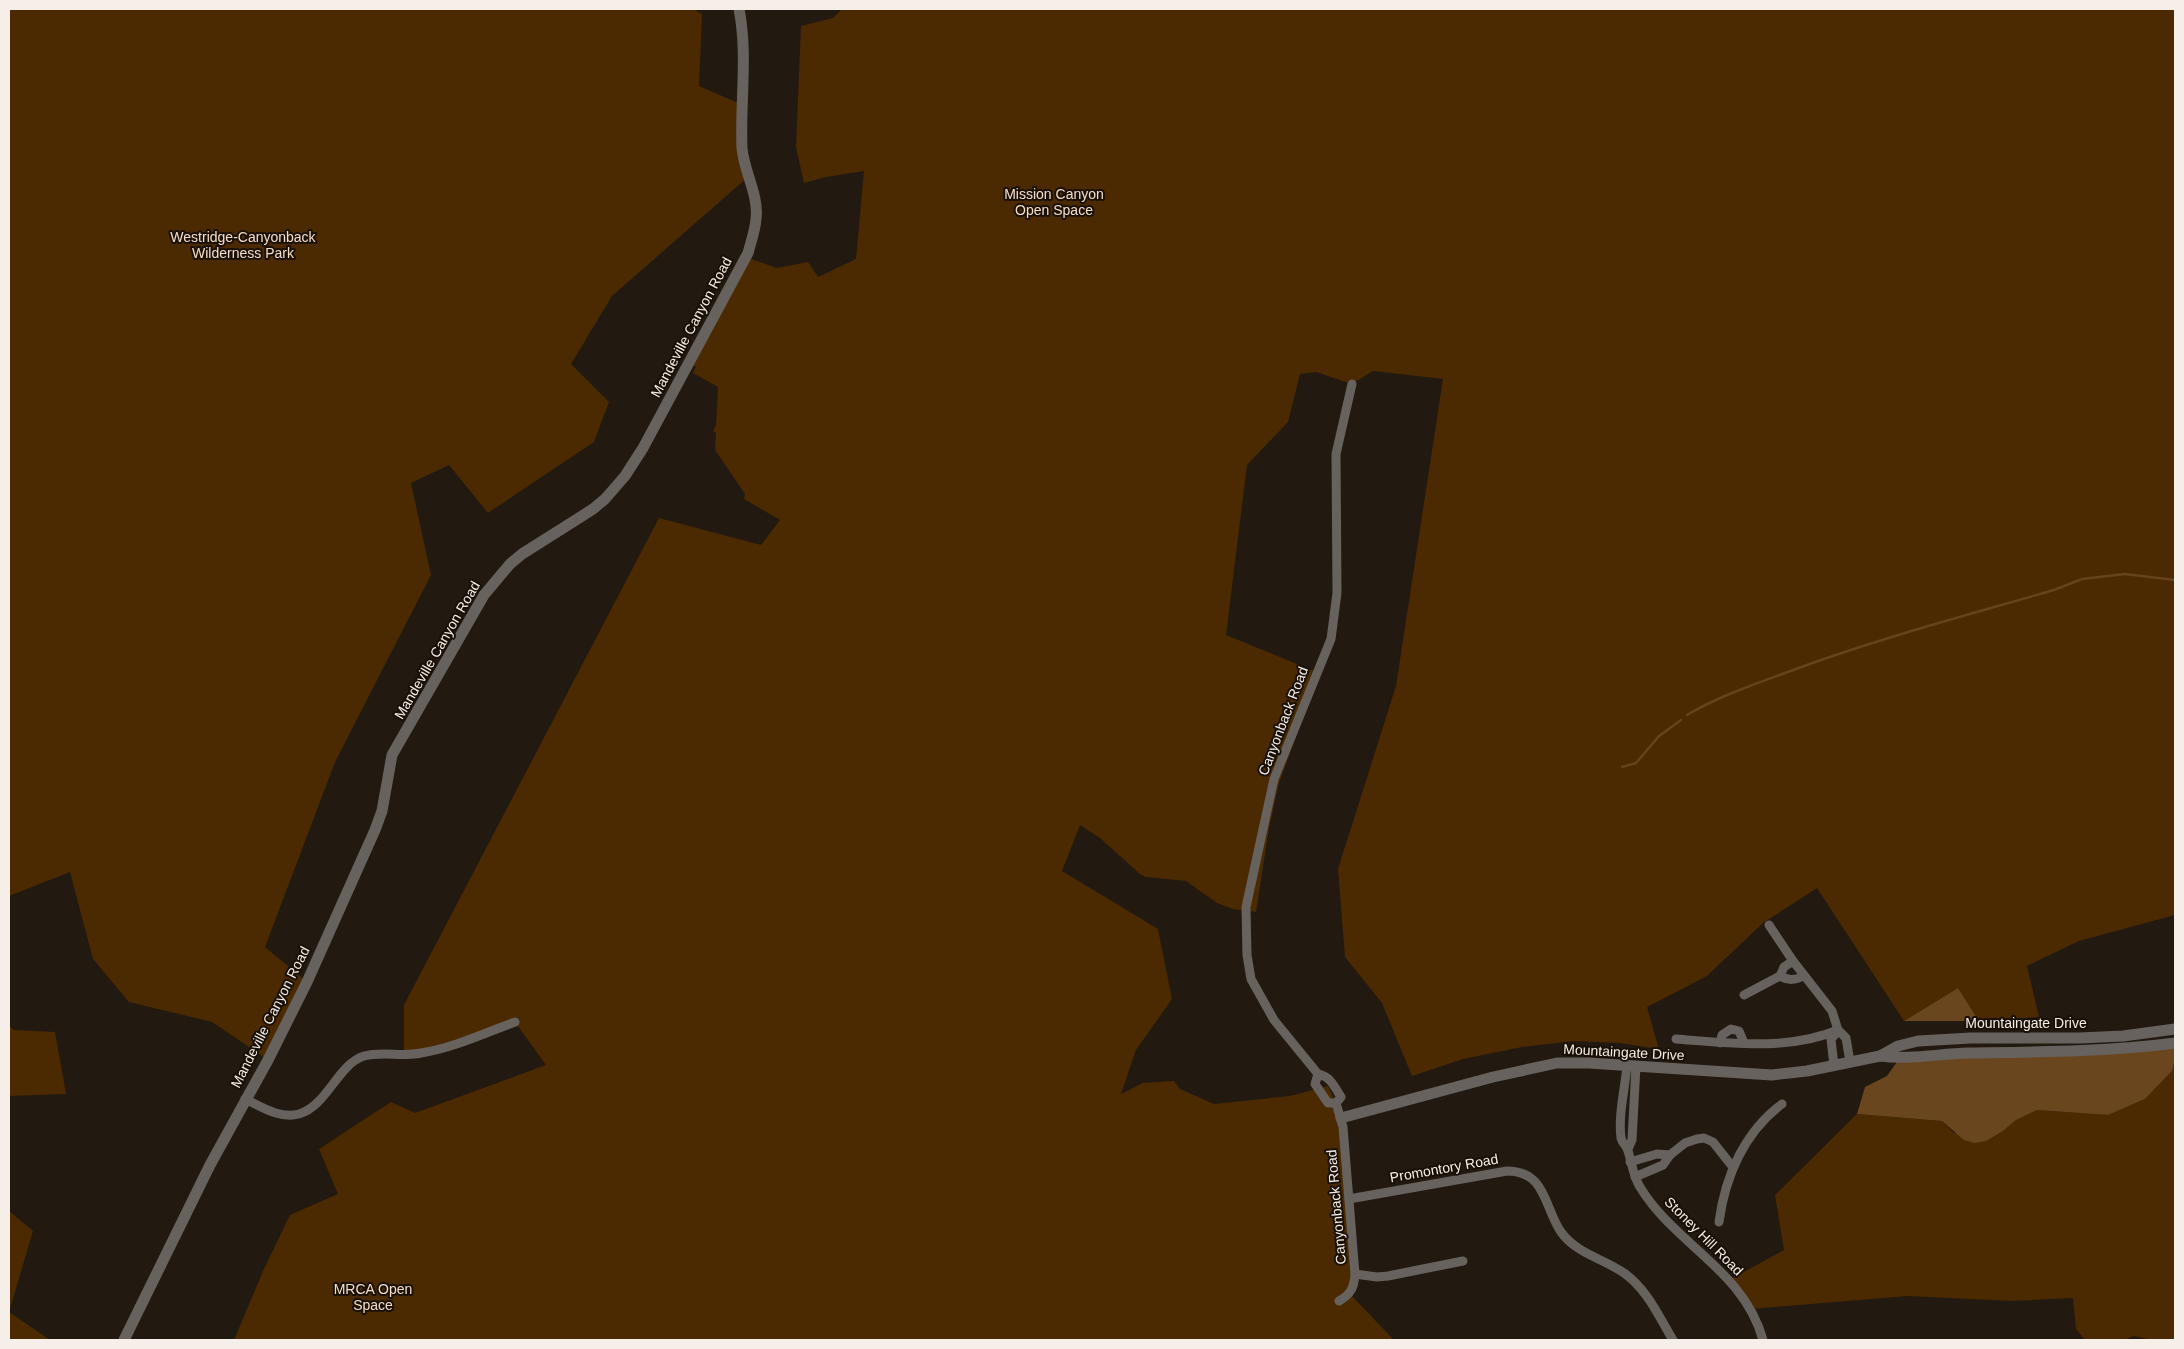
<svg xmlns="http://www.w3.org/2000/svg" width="2184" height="1349" font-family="Arial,sans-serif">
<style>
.green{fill:#4b2a01}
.forest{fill:#6a461f}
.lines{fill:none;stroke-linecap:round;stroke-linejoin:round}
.stream{stroke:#66431c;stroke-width:2.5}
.minor{stroke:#67625e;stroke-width:9}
.tertiary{stroke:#67625e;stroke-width:11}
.labels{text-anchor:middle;stroke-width:4;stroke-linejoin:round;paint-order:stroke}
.park-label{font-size:14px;fill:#f6ddc6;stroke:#191008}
.street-label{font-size:14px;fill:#f6efe9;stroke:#191008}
</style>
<rect width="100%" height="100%" fill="#221911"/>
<g class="green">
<path d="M 9,9 L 693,9 L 702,14 L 699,86 L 743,105 L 748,177 L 612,296 L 571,364 L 609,402 L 594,442 L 488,513 L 449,465 L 411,483 L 431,575 L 335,762 L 265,947 L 307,982 L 268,1060 L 212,1022 L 129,1002 L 93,959 L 70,872 L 9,896 Z"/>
<path d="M 842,9 L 2175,9 L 2175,915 L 2079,941 L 2027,966 L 2039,1017 L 1979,1021 L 1958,988 L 1904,1021 L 1817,888 L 1763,923 L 1707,976 L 1647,1007 L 1659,1049 L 1620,1043 L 1574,1041 L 1522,1047 L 1463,1059 L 1412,1076 L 1382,1003 L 1345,957 L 1338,869 L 1396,686 L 1443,379 L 1373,371 L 1352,384 L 1316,372 L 1300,374 L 1288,422 L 1247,465 L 1226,635 L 1319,673 L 1279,783 L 1269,828 L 1256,912 L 1233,909 L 1217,903 L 1186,881 L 1146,877 L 1140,874 L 1100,838 L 1080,825 L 1062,871 L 1158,929 L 1172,999 L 1136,1050 L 1121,1094 L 1143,1083 L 1174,1081 L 1180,1089 L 1214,1104 L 1290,1096 L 1328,1086 L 1336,1103 L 1355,1274 L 1350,1294 L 1394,1340 L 234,1340 L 263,1271 L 290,1215 L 338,1194 L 319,1149 L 391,1102 L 415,1113 L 546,1065 L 515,1022 L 404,1055 L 404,1005 L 659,518 L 761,545 L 780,520 L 744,499 L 745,494 L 715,450 L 716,433 L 713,431 L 716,425 L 718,387 L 693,373 L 696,367 L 689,362 L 745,257 L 777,268 L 808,262 L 818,277 L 856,259 L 864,171 L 826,177 L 804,183 L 796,147 L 801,26 L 833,18 Z"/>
<path d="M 9,1026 L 14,1030 L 55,1032 L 66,1094 L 9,1096 Z"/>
<path d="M 2175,1059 L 2175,1340 L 2152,1340 L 2134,1336 L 2124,1340 L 2085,1340 L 2076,1329 L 2073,1298 L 2012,1301 L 1908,1296 L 1750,1309 L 1729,1280 L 1784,1250 L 1775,1195 L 1857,1114 L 1942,1121 L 1954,1133 L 2003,1131 L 2016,1120 L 2037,1110 L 2108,1115 L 2145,1099 L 2172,1071 Z"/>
<path d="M 9,1211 L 33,1231 L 9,1312 L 50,1340 L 9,1340 Z"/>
</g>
<g class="forest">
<path d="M 1958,988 L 1979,1021 L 1904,1021 Z"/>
<path d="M 2175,1043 L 2175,1059 L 2172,1071 L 2145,1099 L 2108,1115 L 2037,1110 L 2016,1120 L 2003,1131 L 1986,1141 L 1974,1143 L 1964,1140 L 1942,1121 L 1857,1114 L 1865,1087 L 1887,1076 L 1899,1059 Z"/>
</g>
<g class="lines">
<g class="stream">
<path d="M 1687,715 C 1717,697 1752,685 1785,673 C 1873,640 1964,616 2054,590 L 2082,579 L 2125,574 L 2175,580"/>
<path d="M 1622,767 L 1636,763 L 1659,736 L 1681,720"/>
</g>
<g class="minor">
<path d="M 1769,925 L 1793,961 L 1832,1011 L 1838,1030 L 1846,1038 L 1850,1062"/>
<path d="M 1780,976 L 1784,967 L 1793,961"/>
<path d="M 1744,995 L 1780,976 C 1789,981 1795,980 1804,976"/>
<path d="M 1676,1039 C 1728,1043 1788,1051 1838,1030"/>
<path d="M 1720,1043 L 1722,1035 L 1731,1029 L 1739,1031 L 1744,1043"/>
<path d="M 1627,1065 C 1625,1089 1618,1115 1621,1138 C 1622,1143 1627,1146 1628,1151 C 1632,1163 1633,1176 1640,1187 C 1675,1245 1744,1270 1763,1340"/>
<path d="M 1834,1066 L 1831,1039 L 1838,1031"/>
<path d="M 1318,1074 L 1315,1084 L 1328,1103 L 1336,1103 L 1341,1097 C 1334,1086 1331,1077 1318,1074 L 1274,1020 L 1251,979 L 1247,955 L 1246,907 L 1274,779 L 1331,639 L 1337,593 L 1336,454 L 1352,384"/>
<path d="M 245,1099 C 262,1107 279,1119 299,1114 C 327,1106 338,1064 364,1056 C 382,1051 402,1057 421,1053 C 453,1048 485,1033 515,1022"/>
<path d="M 1336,1103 L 1343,1127 L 1355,1274 C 1354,1288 1351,1294 1339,1301"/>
<path d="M 1628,1149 L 1632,1140 L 1636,1066"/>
<path d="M 1630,1162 L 1657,1154 L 1670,1155"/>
<path d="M 1635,1177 L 1663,1165 L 1670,1155 L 1685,1143 L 1697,1139 L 1704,1138 L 1713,1142 L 1732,1166"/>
<path d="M 1349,1199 L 1507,1171 C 1546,1171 1544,1207 1561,1232 C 1577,1254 1602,1258 1624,1273 C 1647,1289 1659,1317 1673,1340"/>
<path d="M 1719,1222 C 1725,1177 1744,1132 1782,1104"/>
<path d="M 1355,1274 L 1377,1277 L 1388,1276 L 1463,1261"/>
</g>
<g class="tertiary">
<path d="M 1880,1056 C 1908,1060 1938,1054 1967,1053 C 2037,1052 2106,1052 2175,1043"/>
<path d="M 1341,1118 L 1493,1077 L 1557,1063 L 1589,1063 L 1772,1075 L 1807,1071 L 1880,1056 L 1898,1046 L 1918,1041 L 1971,1038 L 2080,1038 L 2123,1036 L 2175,1029"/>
<path d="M 124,1340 L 210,1165 L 268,1060 L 307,982 L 375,830 L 382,811 L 392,755 L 484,595 L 510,564 L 522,554 L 593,509 L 605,499 L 625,476 L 643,448 L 748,253 C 751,242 755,231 756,219 C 759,195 744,172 742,148 C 740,101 748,55 739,9"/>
</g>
</g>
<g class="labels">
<g class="park-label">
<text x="1054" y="199">Mission Canyon<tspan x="1054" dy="16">Open Space</tspan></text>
<text x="243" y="242">Westridge-Canyonback<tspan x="243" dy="16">Wilderness Park</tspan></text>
<text x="373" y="1294">MRCA Open<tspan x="373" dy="16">Space</tspan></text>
</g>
<g class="street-label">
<text transform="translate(691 327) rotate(-62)" y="5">Mandeville Canyon Road</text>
<text transform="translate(437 650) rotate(-60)" y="5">Mandeville Canyon Road</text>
<text transform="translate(1283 721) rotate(-69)" y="5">Canyonback Road</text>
<text transform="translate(270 1017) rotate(-63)" y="5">Mandeville Canyon Road</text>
<text x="2026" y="1028">Mountaingate Drive</text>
<text transform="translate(1624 1052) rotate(3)" y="5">Mountaingate Drive</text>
<text transform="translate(1444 1168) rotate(-10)" y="5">Promontory Road</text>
<text transform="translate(1336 1207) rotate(-95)" y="5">Canyonback Road</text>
<text transform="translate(1704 1236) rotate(45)" y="5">Stoney Hill Road</text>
</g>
</g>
<rect width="2184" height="1349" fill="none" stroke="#f6efe9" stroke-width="20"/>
</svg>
